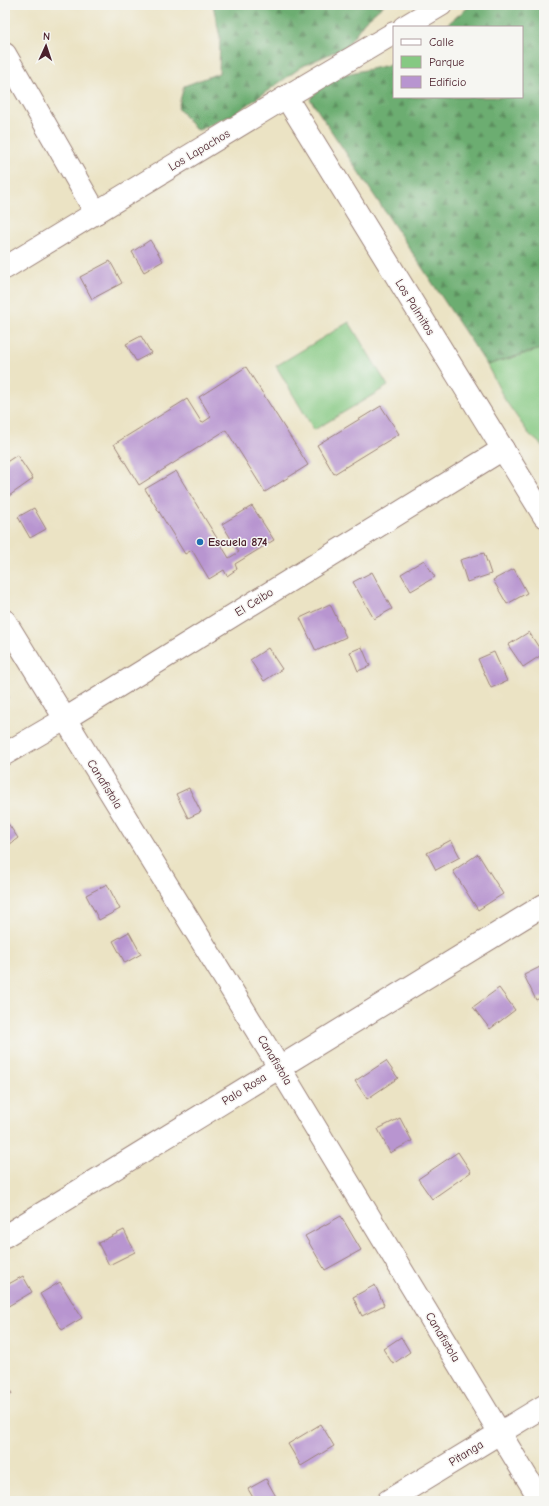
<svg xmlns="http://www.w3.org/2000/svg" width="549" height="1506" font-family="'Comic Neue',sans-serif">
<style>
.green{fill:#86c983;stroke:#687457}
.forest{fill:url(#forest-firs);stroke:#5b664e}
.building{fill:#b895d0}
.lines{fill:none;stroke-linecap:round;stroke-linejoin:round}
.street-casing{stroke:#9a8178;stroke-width:24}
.street{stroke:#fff;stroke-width:22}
.poi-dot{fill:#1f6fb2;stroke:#f6f6f2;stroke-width:1.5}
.labels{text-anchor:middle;stroke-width:3;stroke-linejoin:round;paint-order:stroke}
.street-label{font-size:12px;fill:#4a1f2b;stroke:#f6f6f2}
.poi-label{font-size:12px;font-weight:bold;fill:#4a1f2b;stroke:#f6f6f2;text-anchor:start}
</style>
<defs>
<pattern id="forest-firs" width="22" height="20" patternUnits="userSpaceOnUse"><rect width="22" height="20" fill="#6cad71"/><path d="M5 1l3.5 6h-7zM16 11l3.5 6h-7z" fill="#5b8c5d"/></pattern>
</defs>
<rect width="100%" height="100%" fill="#f6f6f2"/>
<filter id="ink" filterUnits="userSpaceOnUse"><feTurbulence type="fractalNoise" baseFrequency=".025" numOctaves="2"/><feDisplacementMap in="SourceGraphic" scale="8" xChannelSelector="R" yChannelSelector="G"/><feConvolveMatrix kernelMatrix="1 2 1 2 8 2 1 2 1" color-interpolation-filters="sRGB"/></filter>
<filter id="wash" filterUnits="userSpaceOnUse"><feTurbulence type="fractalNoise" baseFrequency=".012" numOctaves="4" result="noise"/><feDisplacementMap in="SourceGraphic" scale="16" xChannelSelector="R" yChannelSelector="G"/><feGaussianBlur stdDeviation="0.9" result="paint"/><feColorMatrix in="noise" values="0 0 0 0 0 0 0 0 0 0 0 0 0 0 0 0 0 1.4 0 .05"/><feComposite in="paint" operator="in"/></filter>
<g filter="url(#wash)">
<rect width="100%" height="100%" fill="#ebe3c4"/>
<g class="green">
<path d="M 349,322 L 388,386 L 314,430 L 276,366 Z"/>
<path d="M 544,348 L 544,447 L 529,434 L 505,400 L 487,365 Z"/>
</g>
<g class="forest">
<path d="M 213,5 L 384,5 L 364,22 L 347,46 L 303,66 L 236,113 L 199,130 L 195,129 L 178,108 L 184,86 L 219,73 L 220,37 Z"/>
<path d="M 471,5 L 544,5 L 544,348 L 487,365 L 310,99 L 331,77 L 394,64 L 394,97 L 522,97 L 522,27 L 444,27 Z"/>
</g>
<g id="blocks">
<g class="building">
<path d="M 150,240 L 163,261 L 144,272 L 132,252 Z"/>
<path d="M 110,261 L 122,283 L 92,299 L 80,277 Z"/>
<path d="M 141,336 L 151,353 L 136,361 L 126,344 Z"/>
<path d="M 246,367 L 308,465 L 265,492 L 226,430 L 139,485 L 114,444 L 187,399 L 202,423 L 211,417 L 199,397 Z"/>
<path d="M 381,406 L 399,434 L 334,474 L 317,445 Z"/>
<path d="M 17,455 L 33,479 L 6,498 L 5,496 L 5,463 Z"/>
<path d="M 176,471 L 229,558 L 239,552 L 222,524 L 252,506 L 274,540 L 235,564 L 237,569 L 227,576 L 224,570 L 209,579 L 192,550 L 185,554 L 145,489 Z"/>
<path d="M 34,508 L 46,529 L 30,538 L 18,517 Z"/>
<path d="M 484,553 L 491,574 L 467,582 L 460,560 Z"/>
<path d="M 424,560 L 435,577 L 411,591 L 401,574 Z"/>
<path d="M 514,569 L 527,593 L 507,604 L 493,580 Z"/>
<path d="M 372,572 L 392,609 L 374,619 L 353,582 Z"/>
<path d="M 330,604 L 346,637 L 316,651 L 300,618 Z"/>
<path d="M 529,632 L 543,654 L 523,667 L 508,645 Z"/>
<path d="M 362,647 L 370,666 L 358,671 L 350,652 Z"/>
<path d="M 268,648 L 282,669 L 264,681 L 250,660 Z"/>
<path d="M 494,652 L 507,681 L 491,688 L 478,659 Z"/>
<path d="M 5,689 L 9,697 L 5,700 Z"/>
<path d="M 189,788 L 201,812 L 188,818 L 176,794 Z"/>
<path d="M 7,822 L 18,838 L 5,848 L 5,823 Z"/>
<path d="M 451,840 L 460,857 L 436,870 L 427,853 Z"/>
<path d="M 478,854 L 503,894 L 478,910 L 453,871 Z"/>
<path d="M 107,884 L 120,909 L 99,920 L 86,895 Z"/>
<path d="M 129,932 L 141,954 L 125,963 L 113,941 Z"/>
<path d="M 544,965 L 544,996 L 536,1000 L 524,975 Z"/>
<path d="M 499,988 L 515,1010 L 490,1029 L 473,1007 Z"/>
<path d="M 386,1061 L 398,1078 L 367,1099 L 355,1081 Z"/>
<path d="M 400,1118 L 412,1141 L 390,1153 L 378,1129 Z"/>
<path d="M 458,1152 L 471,1172 L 432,1199 L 418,1179 Z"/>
<path d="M 341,1216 L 361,1250 L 325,1270 L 305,1236 Z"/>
<path d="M 124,1230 L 135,1252 L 109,1265 L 98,1243 Z"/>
<path d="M 23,1276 L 32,1292 L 5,1308 L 5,1286 Z"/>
<path d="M 60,1282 L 82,1318 L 62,1330 L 40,1294 Z"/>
<path d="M 375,1285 L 384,1305 L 362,1316 L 353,1297 Z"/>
<path d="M 401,1337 L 410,1352 L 393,1364 L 383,1349 Z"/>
<path d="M 5,1381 L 12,1394 L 5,1398 Z"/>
<path d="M 321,1424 L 334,1446 L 301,1466 L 288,1444 Z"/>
<path d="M 266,1479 L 278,1500 L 276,1501 L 255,1501 L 248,1489 Z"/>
</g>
</g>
</g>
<g filter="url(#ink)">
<use href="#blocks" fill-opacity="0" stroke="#9a8178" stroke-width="1"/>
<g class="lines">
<defs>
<g id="street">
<path d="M 404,27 L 441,5"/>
<path d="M 5,54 L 96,213"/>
<path d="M 286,97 L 544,516"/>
<path d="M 5,268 L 286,97 L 394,33"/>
<path d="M 5,621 L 279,1067 L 541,1501"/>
<path d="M 5,754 L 65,719 L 503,449"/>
<path d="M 5,1236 L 544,905"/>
<path d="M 388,1501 L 544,1406"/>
</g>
</defs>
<use href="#street" class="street-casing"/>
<use href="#street" class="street"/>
</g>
</g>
<circle class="poi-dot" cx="200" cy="542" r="4"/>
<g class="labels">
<g class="street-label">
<text transform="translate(199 150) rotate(-31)" y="4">Los Lapachos</text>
<text transform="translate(415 307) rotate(58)" y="4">Los Palmitos</text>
<text transform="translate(254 602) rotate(-32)" y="4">El Ceibo</text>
<text transform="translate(105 784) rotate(58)" y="4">Canafistola</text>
<text transform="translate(275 1060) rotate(59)" y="4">Canafistola</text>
<text transform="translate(244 1089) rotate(-32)" y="4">Palo Rosa</text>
<text transform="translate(443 1337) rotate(59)" y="4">Canafistola</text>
<text transform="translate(466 1453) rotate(-32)" y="4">Pitanga</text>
</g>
<g class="poi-label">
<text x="208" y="546">Escuela 874</text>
</g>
</g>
<rect width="549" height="1506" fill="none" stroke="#f6f6f2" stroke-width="20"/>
<rect x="393" y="26" width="130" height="72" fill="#f6f6f2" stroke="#b1a0a2"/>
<rect x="401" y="39" width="20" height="6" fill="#ffffff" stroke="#b1a0a2"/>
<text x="429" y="46" font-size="12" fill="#4a1f2b">Calle</text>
<rect x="401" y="56" width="20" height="12" fill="#86c983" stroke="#b1a0a2"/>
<text x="429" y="66" font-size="12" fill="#4a1f2b">Parque</text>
<rect x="401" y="76" width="20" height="12" fill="#b895d0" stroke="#b1a0a2"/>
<text x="429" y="86" font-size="12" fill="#4a1f2b">Edificio</text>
<g transform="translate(46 46) rotate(3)" stroke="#f6f6f2" stroke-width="3" paint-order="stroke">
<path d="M0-3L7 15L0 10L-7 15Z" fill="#4a1f2b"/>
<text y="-6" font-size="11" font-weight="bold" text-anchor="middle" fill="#4a1f2b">N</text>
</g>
</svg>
